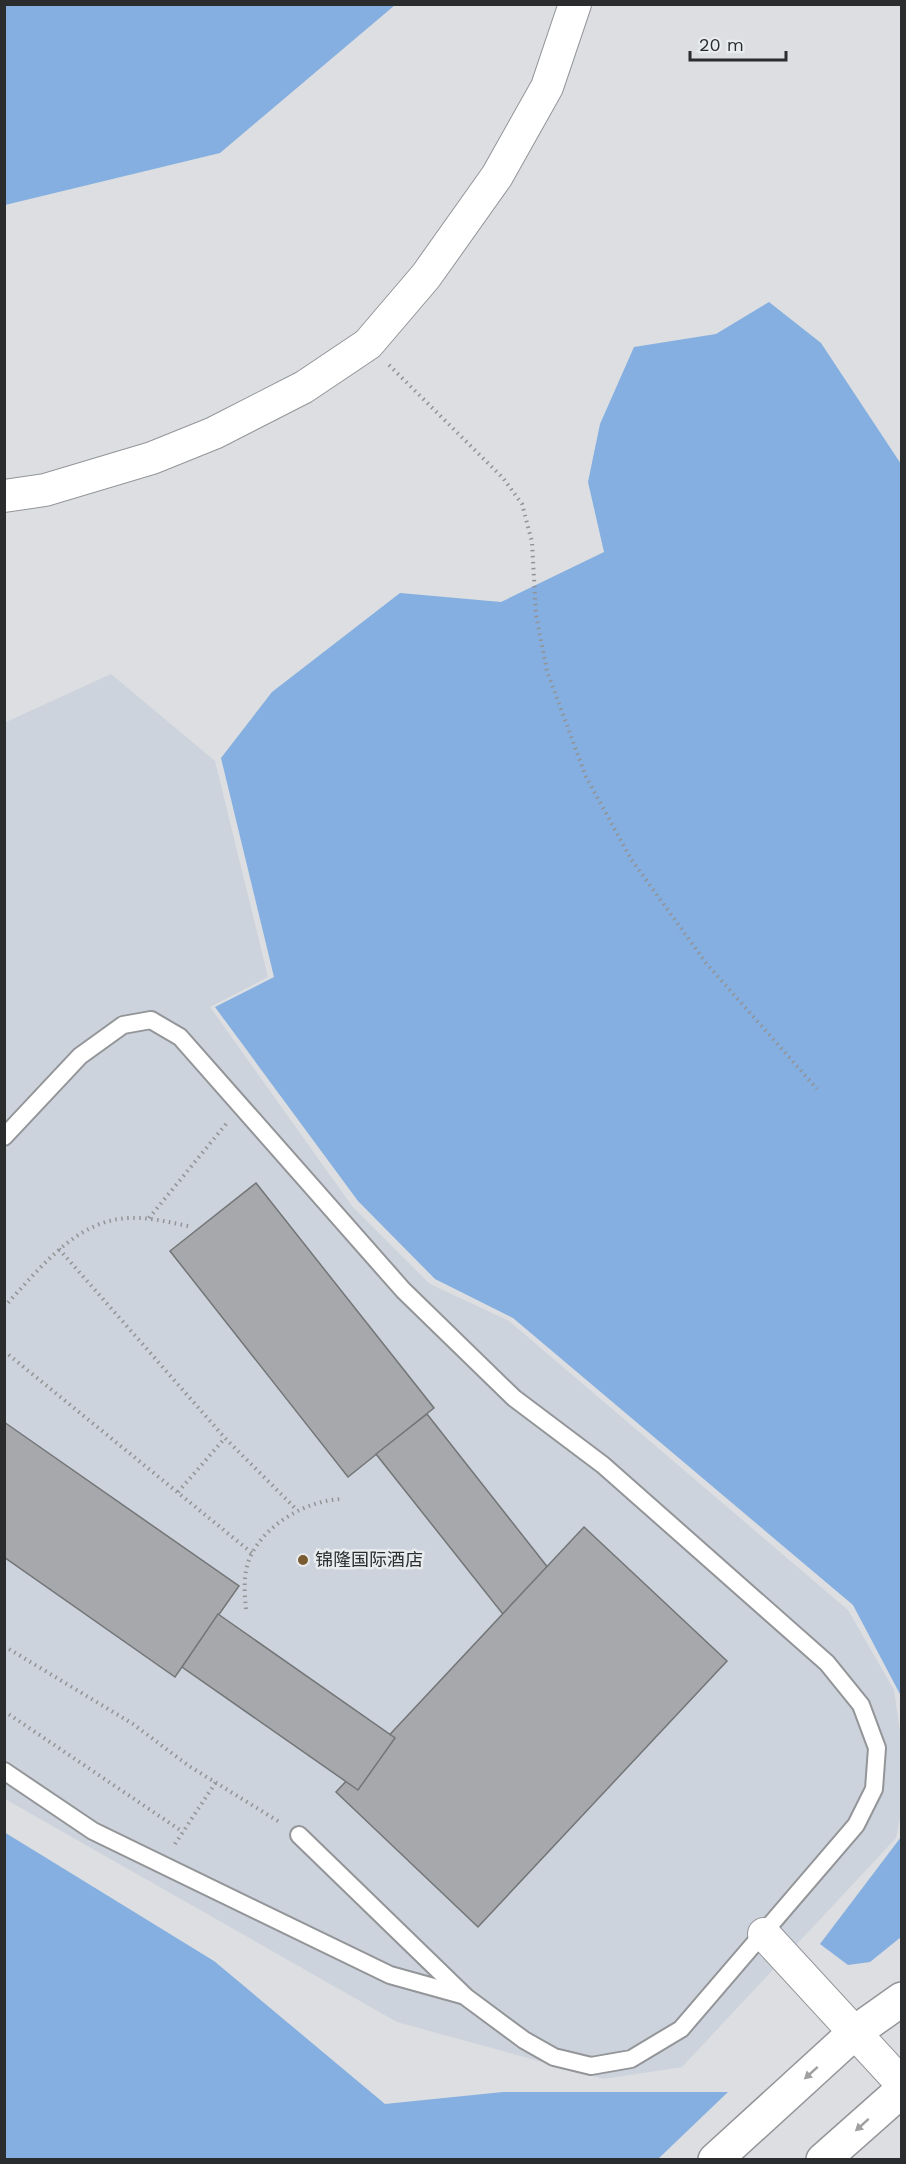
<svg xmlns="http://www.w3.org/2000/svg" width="906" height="2164" font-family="'Work Sans','Noto Sans SC',sans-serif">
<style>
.built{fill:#ccd3dc}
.green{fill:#84afe0}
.building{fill:#a6a8ab;stroke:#737577;stroke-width:1.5}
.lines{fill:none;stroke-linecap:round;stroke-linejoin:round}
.lane-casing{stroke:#939598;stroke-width:20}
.street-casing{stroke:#939598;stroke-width:34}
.secondary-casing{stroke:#939598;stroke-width:36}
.highway-casing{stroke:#939598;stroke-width:36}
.path{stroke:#929395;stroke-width:4;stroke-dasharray:1.5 4.5;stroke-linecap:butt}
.lane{stroke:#fff;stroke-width:16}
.street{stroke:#fff;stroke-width:32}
.secondary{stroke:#fff;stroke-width:33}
.highway{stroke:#fff;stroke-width:33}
.oneway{fill:#a0a0a0}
.poi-dot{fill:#7b5b31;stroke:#e9ecee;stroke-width:2}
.labels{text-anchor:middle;stroke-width:5;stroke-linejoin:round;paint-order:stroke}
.poi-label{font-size:18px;fill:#2b2c2d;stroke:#e9ecee;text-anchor:start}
</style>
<rect width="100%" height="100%" fill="#dcdee1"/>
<path class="built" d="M 111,674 L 215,761 L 268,977 L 210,1007 L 352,1206 L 430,1284 L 509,1321 L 848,1610 L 894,1690 L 902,1747 L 901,1811 L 896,1838 L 682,2067 L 604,2079 L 397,2022 L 5,1799 L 4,723 Z"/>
<g class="green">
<path d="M 4,5 L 5,4 L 395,5 L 220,153 L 5,205 Z"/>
<path d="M 769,302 L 821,343 L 901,464 L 901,1696 L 853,1605 L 513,1318 L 435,1279 L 358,1201 L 215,1007 L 274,977 L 221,758 L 272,692 L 400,593 L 501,602 L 604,552 L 588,482 L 600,424 L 634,347 L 716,334 Z"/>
<path d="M 4,1832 L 214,1961 L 385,2104 L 503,2092 L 728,2092 L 658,2159 L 5,2159 Z"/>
<path d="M 901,1837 L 901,1937 L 870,1962 L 848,1965 L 820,1944 Z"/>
</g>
<g class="building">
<path d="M 256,1183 L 434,1408 L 348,1477 L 170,1251 Z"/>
<path d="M 427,1414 L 560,1583 L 510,1623 L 376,1454 Z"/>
<path d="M 4,1422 L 239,1586 L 175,1677 L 4,1557 Z"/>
<path d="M 584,1527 L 727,1661 L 478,1927 L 336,1792 Z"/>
<path d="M 218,1614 L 395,1738 L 358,1790 L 182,1667 Z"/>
</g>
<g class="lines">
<defs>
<g id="lane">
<path d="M 4,1137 L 80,1056 L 123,1025 L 151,1020 L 180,1037 L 403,1290 L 514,1398 L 603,1465 L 827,1663 L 861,1705 L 877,1748 L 874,1789 L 856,1825 L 681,2029 L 631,2059 L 591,2066 L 554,2057 L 524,2040 L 466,1997 L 299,1835"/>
<path d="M 4,1771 L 93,1831 L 390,1975 L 462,1995"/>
</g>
<g id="street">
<path d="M 4,496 L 45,490 L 152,458 L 214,433 L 304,387 L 368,344 L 426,276 L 497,176 L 547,87 L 575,4"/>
<path d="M 764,1934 L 902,2084"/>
</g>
<path id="secondary" d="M 715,2160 L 854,2033 L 902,1999"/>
<path id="highway" d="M 823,2160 L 902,2090"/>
</defs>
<use href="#lane" class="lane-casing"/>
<use href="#street" class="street-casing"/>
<use href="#secondary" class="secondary-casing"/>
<use href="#highway" class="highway-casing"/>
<g class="path">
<path d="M 389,365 L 503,478 L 522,504 L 532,542 L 536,615 L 547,671 L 586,777 L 631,859 L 706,963 L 817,1089"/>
<path d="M 149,1218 L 226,1124"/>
<path d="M 59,1249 L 225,1438 L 297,1510"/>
<path d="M 4,1307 C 38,1271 75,1220 129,1218 C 149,1217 168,1222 188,1226"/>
<path d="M 4,1351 L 252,1553"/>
<path d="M 178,1492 L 225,1438"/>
<path d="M 246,1609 C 244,1590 243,1570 252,1553 C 269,1522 307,1501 341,1499"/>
<path d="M 4,1646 L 133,1724 L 189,1766 L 281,1823"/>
<path d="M 4,1711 L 183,1832"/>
<path d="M 175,1844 L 216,1782"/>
</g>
<use href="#lane" class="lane"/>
<use href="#street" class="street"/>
<use href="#secondary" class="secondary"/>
<use href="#highway" class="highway"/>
</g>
<defs><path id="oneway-solid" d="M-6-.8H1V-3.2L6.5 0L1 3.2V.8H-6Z" transform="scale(1.5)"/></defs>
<g class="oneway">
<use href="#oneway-solid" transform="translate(811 2073) rotate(138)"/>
<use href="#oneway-solid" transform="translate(862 2125) rotate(138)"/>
</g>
<circle class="poi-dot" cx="303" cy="1560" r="6"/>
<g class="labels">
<g class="poi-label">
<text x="315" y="1566">锦隆国际酒店</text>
</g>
</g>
<rect width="906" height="2164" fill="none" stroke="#2b2c2d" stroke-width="12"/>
<path d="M690 51v9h96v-9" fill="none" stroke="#2b2c2d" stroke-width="3"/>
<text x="699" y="51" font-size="18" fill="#2b2c2d" stroke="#e9ecee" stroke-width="4.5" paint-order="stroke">20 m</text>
</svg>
